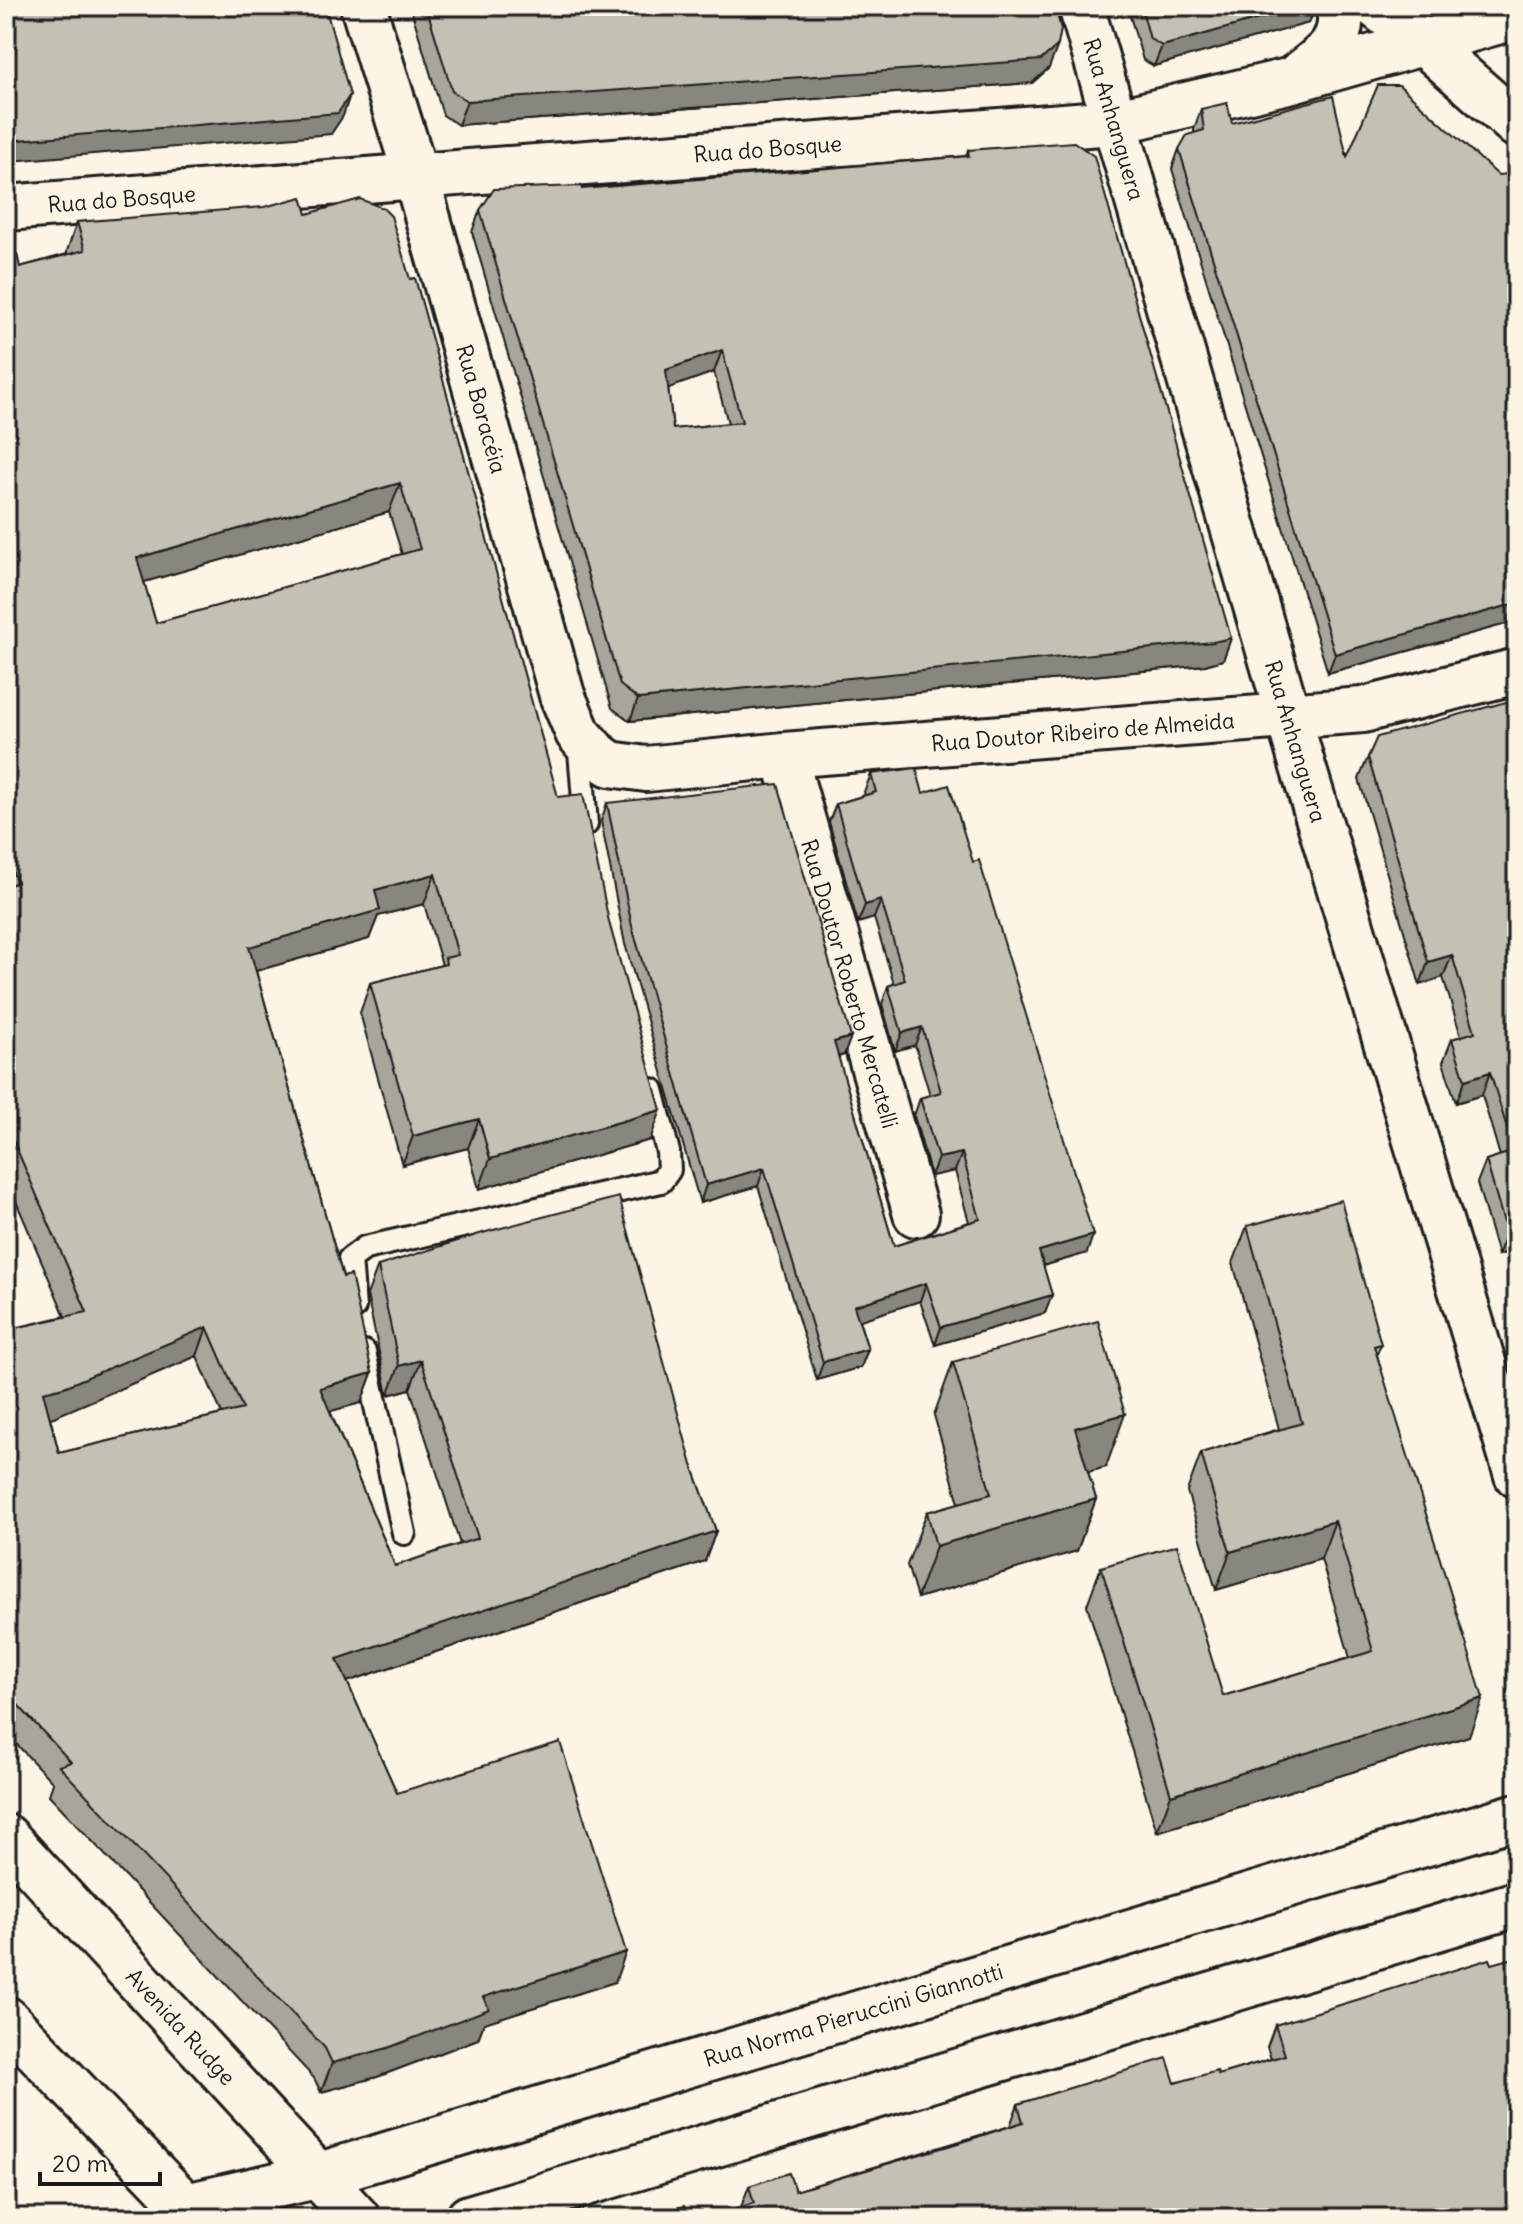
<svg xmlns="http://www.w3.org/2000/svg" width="1523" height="2224" font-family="Delius,sans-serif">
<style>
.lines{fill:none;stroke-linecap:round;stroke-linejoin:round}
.service-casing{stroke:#1c1c1c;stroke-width:28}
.minor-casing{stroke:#1c1c1c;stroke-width:50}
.tertiary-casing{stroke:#1c1c1c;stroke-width:50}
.primary-casing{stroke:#1c1c1c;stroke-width:50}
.service{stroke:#fcf5e5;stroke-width:22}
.minor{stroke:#fcf5e5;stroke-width:44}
.tertiary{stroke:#fcf5e5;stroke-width:44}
.primary{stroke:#fcf5e5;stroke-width:44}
.wall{fill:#a9a59a;stroke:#1c1c1c;stroke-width:2;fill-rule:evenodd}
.shaded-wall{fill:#89867d;stroke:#1c1c1c;stroke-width:2}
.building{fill:#c4c0b3;stroke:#1c1c1c;stroke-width:2;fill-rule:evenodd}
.labels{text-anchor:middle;stroke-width:6;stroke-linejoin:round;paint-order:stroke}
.street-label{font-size:22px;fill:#1c1c1c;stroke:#fcf5e5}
</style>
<rect width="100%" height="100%" fill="#fcf5e5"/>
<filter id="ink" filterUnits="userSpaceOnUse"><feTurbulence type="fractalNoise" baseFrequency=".0125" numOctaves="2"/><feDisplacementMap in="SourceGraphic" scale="16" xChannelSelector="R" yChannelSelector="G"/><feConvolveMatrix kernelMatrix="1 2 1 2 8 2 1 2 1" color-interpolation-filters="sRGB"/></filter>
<g filter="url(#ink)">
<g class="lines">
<defs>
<g id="service">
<path d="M 579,739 L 586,824"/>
<path d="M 354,1307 L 350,1259 L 365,1248 L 661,1181 L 669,1170 L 668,1152 L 652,1090"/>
<path d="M 364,1352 L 404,1533"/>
</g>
<g id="minor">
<path id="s1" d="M 363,6 L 416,176 L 562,695 L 578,733 L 594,752 L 610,764 L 646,769 L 784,755 L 1363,710 L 1517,671"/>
<path d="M 1424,43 L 1517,125"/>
<path id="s2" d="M 784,755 L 916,1214"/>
</g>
<g id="tertiary">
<path id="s3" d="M 1081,6 L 1303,767 L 1517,1475"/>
<path d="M 1376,6 L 1424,43"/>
<path d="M 1297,76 C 1322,57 1348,41 1338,6"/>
<path id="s4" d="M 6,208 L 1114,122 L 1292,80 L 1517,16"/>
</g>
<g id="primary">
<path id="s5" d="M 6,1837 L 357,2218"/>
<path d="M 6,2019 L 197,2218"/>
<path id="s6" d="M 168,2218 L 186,2206 L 316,2176 L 1517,1816"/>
<path d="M 469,2218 L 1517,1904"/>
</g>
</defs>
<use href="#service" class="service-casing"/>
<use href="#minor" class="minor-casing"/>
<use href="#tertiary" class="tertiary-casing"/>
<use href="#primary" class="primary-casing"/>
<use href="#service" class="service"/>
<use href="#minor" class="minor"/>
<use href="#tertiary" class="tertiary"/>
<use href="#primary" class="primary"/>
</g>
<g class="wall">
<path d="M 410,6 L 1055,6 L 1049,68 L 1032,83 L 458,125 L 443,115 Z"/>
<path d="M 1127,6 L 1316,6 L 1309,23 L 1154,66 L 1143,60 Z"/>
<path d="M 1201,109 L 1232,123 L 1347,157 L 1513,204 L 1517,203 L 1517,621 L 1328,673 L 1172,169 L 1179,149 L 1194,133 L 1194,129 Z"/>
<path d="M 968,150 L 1231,638 L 1223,660 L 1205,665 L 630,721 L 612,708 L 472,232 L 480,210 L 582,189 L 966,156 ZM 714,372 L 728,423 L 673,429 L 668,388 Z"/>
<path d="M 307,214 L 650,1140 L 479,1189 L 468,1148 L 402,1165 L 360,1013 L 370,983 L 442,965 L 424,904 L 378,916 L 369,939 L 256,971 L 343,1277 L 372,1373 L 361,1403 L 330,1411 L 395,1566 L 460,1544 L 410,1389 L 388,1395 L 367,1295 L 378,1266 L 692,1465 L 716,1531 L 705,1561 L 347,1682 L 397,1793 L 615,1982 L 484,2023 L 478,2039 L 377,2077 L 321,2092 L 314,2078 L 49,1795 L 53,1783 L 6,1733 L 6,1330 L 65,1316 L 6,1178 L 6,257 L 20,267 L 67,254 L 67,251 L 77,222 ZM 389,512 L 402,554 L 156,623 L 144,582 ZM 197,1356 L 222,1414 L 59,1453 L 50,1417 Z"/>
<path d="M 1517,699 L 1517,1250 L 1498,1255 L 1477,1183 L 1486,1160 L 1500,1156 L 1482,1095 L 1456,1103 L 1443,1062 L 1452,1039 L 1461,1036 L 1443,977 L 1420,985 L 1359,779 L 1368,757 Z"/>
<path d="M 871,774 L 923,793 L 1087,1253 L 1043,1266 L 1052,1295 L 1045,1313 L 935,1345 L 920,1301 L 859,1320 L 868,1349 L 861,1367 L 817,1380 L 758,1186 L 700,1203 L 625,944 L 601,821 L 607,803 L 844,1055 L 838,1057 L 894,1246 L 969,1222 L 955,1171 L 931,1176 L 914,1116 L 920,1098 L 930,1095 L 915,1045 L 895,1051 L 882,1004 L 888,986 L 894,984 L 874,918 L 858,923 L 829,822 L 836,804 L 865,795 L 864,792 Z"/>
<path d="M 1247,1226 L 1381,1344 L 1377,1354 L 1469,1736 L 1157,1832 L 1087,1605 L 1101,1567 L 1223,1696 L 1350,1658 L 1321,1559 L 1216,1590 L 1187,1491 L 1201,1453 L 1279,1429 L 1233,1263 Z"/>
<path d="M 953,1362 L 1106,1467 L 1088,1472 L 1096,1499 L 1077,1551 L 917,1598 L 907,1565 L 927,1512 L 959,1503 L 934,1415 Z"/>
<path d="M 1275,2025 L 1517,2218 L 741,2207 L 749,2186 L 795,2191 L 1010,2126 L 1018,2104 L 1175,2083 L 1218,2075 L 1271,2059 L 1267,2047 Z"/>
</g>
<g class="shaded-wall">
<path d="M 1305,6 L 1316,6 L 1309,23 L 1154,66 L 1162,46 Z"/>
<path d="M 1058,45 L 1049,68 L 1032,83 L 458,125 L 467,101 Z"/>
<path d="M 350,95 L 343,116 L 331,134 L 10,161 L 6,164 L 6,145 L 18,140 Z"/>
<path d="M 722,350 L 714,372 L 658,392 L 666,370 Z"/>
<path d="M 400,483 L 389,512 L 127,587 L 137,558 Z"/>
<path d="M 1517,603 L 1517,621 L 1328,673 L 1335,654 Z"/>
<path d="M 1231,638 L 1223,660 L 1205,665 L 630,721 L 638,699 Z"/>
<path d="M 435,874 L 424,904 L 378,916 L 369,939 L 238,976 L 249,947 L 375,890 Z"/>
<path d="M 881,900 L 874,918 L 858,923 L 865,905 Z"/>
<path d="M 1452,955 L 1443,977 L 1420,985 L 1428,962 Z"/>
<path d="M 922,1027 L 915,1045 L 895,1051 L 902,1033 Z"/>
<path d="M 851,1037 L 844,1055 L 827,1060 L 834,1042 Z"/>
<path d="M 1490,1072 L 1482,1095 L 1456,1103 L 1465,1080 Z"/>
<path d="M 661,1110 L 650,1140 L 479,1189 L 490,1159 Z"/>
<path d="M 479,1119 L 468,1148 L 402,1165 L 413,1136 Z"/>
<path d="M 962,1153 L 955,1171 L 931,1176 L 938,1158 Z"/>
<path d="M 764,1168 L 758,1186 L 700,1203 L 706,1185 Z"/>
<path d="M 1517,1229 L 1517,1250 L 1498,1255 L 1507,1233 Z"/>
<path d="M 1093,1235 L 1087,1253 L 1032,1269 L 1039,1251 Z"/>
<path d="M 926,1283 L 920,1301 L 848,1324 L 854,1306 Z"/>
<path d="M 1052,1295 L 1045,1313 L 935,1345 L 941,1327 Z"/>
<path d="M 207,1327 L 197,1356 L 54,1417 L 32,1421 L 43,1392 Z"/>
<path d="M 868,1349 L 861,1367 L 817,1380 L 823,1362 Z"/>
<path d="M 421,1360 L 410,1389 L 388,1395 L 399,1366 Z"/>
<path d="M 372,1373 L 361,1403 L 309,1417 L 320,1388 Z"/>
<path d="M 1125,1414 L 1106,1467 L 1055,1481 L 1075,1428 Z"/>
<path d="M 1096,1499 L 1077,1551 L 917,1598 L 936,1546 Z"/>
<path d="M 1335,1521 L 1321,1559 L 1216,1590 L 1230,1552 Z"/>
<path d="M 716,1531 L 705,1561 L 326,1689 L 337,1659 Z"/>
<path d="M 1483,1698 L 1469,1736 L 1157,1832 L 1171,1795 Z"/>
<path d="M 626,1952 L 615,1982 L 484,2023 L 478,2039 L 377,2077 L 321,2092 L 332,2063 L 483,1997 Z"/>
</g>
<g class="building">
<path d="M 6,6 L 325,6 L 350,95 L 338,113 L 18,140 L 13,144 L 6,145 Z"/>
<path d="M 426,6 L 1055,6 L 1061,29 L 1058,45 L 1041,60 L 467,101 L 452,91 Z"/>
<path d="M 1141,6 L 1305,6 L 1162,46 L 1150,39 Z"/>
<path d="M 1378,85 L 1399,85 L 1498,175 L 1508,174 L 1513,204 L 1517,203 L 1517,603 L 1335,654 L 1179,149 L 1187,135 L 1204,130 L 1201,109 L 1227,103 L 1232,123 L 1333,96 L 1347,157 Z"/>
<path d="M 1074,142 L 1094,156 L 1231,638 L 1213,642 L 638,699 L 620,685 L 480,210 L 494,189 L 581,186 L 582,189 L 969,156 L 968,150 ZM 722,350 L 742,422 L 673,429 L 666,370 Z"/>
<path d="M 302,197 L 307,214 L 360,199 L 383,208 L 391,216 L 410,279 L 415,278 L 558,797 L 583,794 L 609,922 L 661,1110 L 490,1159 L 479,1119 L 413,1136 L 370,983 L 446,964 L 445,958 L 458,955 L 435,874 L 375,890 L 380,910 L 249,947 L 343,1277 L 351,1275 L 372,1373 L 320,1388 L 395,1566 L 478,1538 L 421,1360 L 399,1366 L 378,1266 L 486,1232 L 619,1197 L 692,1465 L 716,1531 L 337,1659 L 397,1793 L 560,1742 L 626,1952 L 483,1997 L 489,2009 L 388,2048 L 332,2063 L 325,2048 L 59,1766 L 71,1762 L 6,1692 L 6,1330 L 87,1312 L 6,1124 L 6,887 L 17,882 L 6,857 L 6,257 L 17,254 L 20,267 L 85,250 L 77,222 L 264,207 ZM 400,483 L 420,549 L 156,623 L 137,558 ZM 207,1327 L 243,1409 L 59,1453 L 43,1392 L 64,1387 Z"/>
<path d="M 1517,699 L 1517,1229 L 1507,1233 L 1486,1160 L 1514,1151 L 1490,1072 L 1465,1080 L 1452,1039 L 1475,1032 L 1452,955 L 1428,962 L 1368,757 L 1377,737 Z"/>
<path d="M 916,768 L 923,793 L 949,785 L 973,862 L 979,860 L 1093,1235 L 1039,1251 L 1052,1295 L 941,1327 L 926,1283 L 854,1306 L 868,1349 L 823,1362 L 764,1168 L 706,1185 L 632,926 L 607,803 L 778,784 L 851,1037 L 834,1042 L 894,1246 L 980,1219 L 962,1153 L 938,1158 L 920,1098 L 941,1092 L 922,1027 L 902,1033 L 888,986 L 905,980 L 881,900 L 865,905 L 836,804 L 876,792 L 871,774 Z"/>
<path d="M 1341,1200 L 1381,1344 L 1374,1346 L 1483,1698 L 1171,1795 L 1101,1567 L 1177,1545 L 1223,1696 L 1373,1651 L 1335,1521 L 1230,1552 L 1201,1453 L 1302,1423 L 1247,1226 Z"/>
<path d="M 1098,1321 L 1125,1414 L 1075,1428 L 1096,1499 L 936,1546 L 927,1512 L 991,1494 L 953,1362 Z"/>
<path d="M 1517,1957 L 1517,2218 L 705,2218 L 754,2203 L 749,2186 L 789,2173 L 795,2191 L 965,2141 L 1023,2122 L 1018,2104 L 1167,2058 L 1175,2083 L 1217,2071 L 1218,2075 L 1285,2055 L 1275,2025 L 1490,1959 L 1492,1964 Z"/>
<path d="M 684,2206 L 689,2218 L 655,2218 L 654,2215 Z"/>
</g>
</g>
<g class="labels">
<g class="street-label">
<text dy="8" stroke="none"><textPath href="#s3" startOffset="118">Rua Anhanguera</textPath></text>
<text dy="8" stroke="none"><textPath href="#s4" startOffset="764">Rua do Bosque</textPath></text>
<text dy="8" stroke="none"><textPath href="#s4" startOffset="116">Rua do Bosque</textPath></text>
<text dy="8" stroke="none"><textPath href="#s1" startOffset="420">Rua Boracéia</textPath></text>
<text dy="8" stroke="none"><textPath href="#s1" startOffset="1278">Rua Doutor Ribeiro de Almeida</textPath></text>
<text dy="8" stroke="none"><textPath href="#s3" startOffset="766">Rua Anhanguera</textPath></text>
<text dy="8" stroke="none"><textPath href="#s2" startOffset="238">Rua Doutor Roberto Mercatelli</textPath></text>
<text dy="8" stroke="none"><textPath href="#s6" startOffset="716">Rua Norma Pieruccini Giannotti</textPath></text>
<text dy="8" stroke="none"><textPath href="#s5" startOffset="258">Avenida Rudge</textPath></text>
</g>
</g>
<rect width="1523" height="2224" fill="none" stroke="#fcf5e5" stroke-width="32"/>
<rect x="16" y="16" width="1491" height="2192" fill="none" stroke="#1c1c1c" stroke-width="3" filter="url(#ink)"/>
<path d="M40 2172v12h120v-12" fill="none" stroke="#1c1c1c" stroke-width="4"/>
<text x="52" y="2172" font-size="24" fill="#1c1c1c" stroke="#fcf5e5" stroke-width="6" paint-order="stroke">20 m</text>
</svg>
